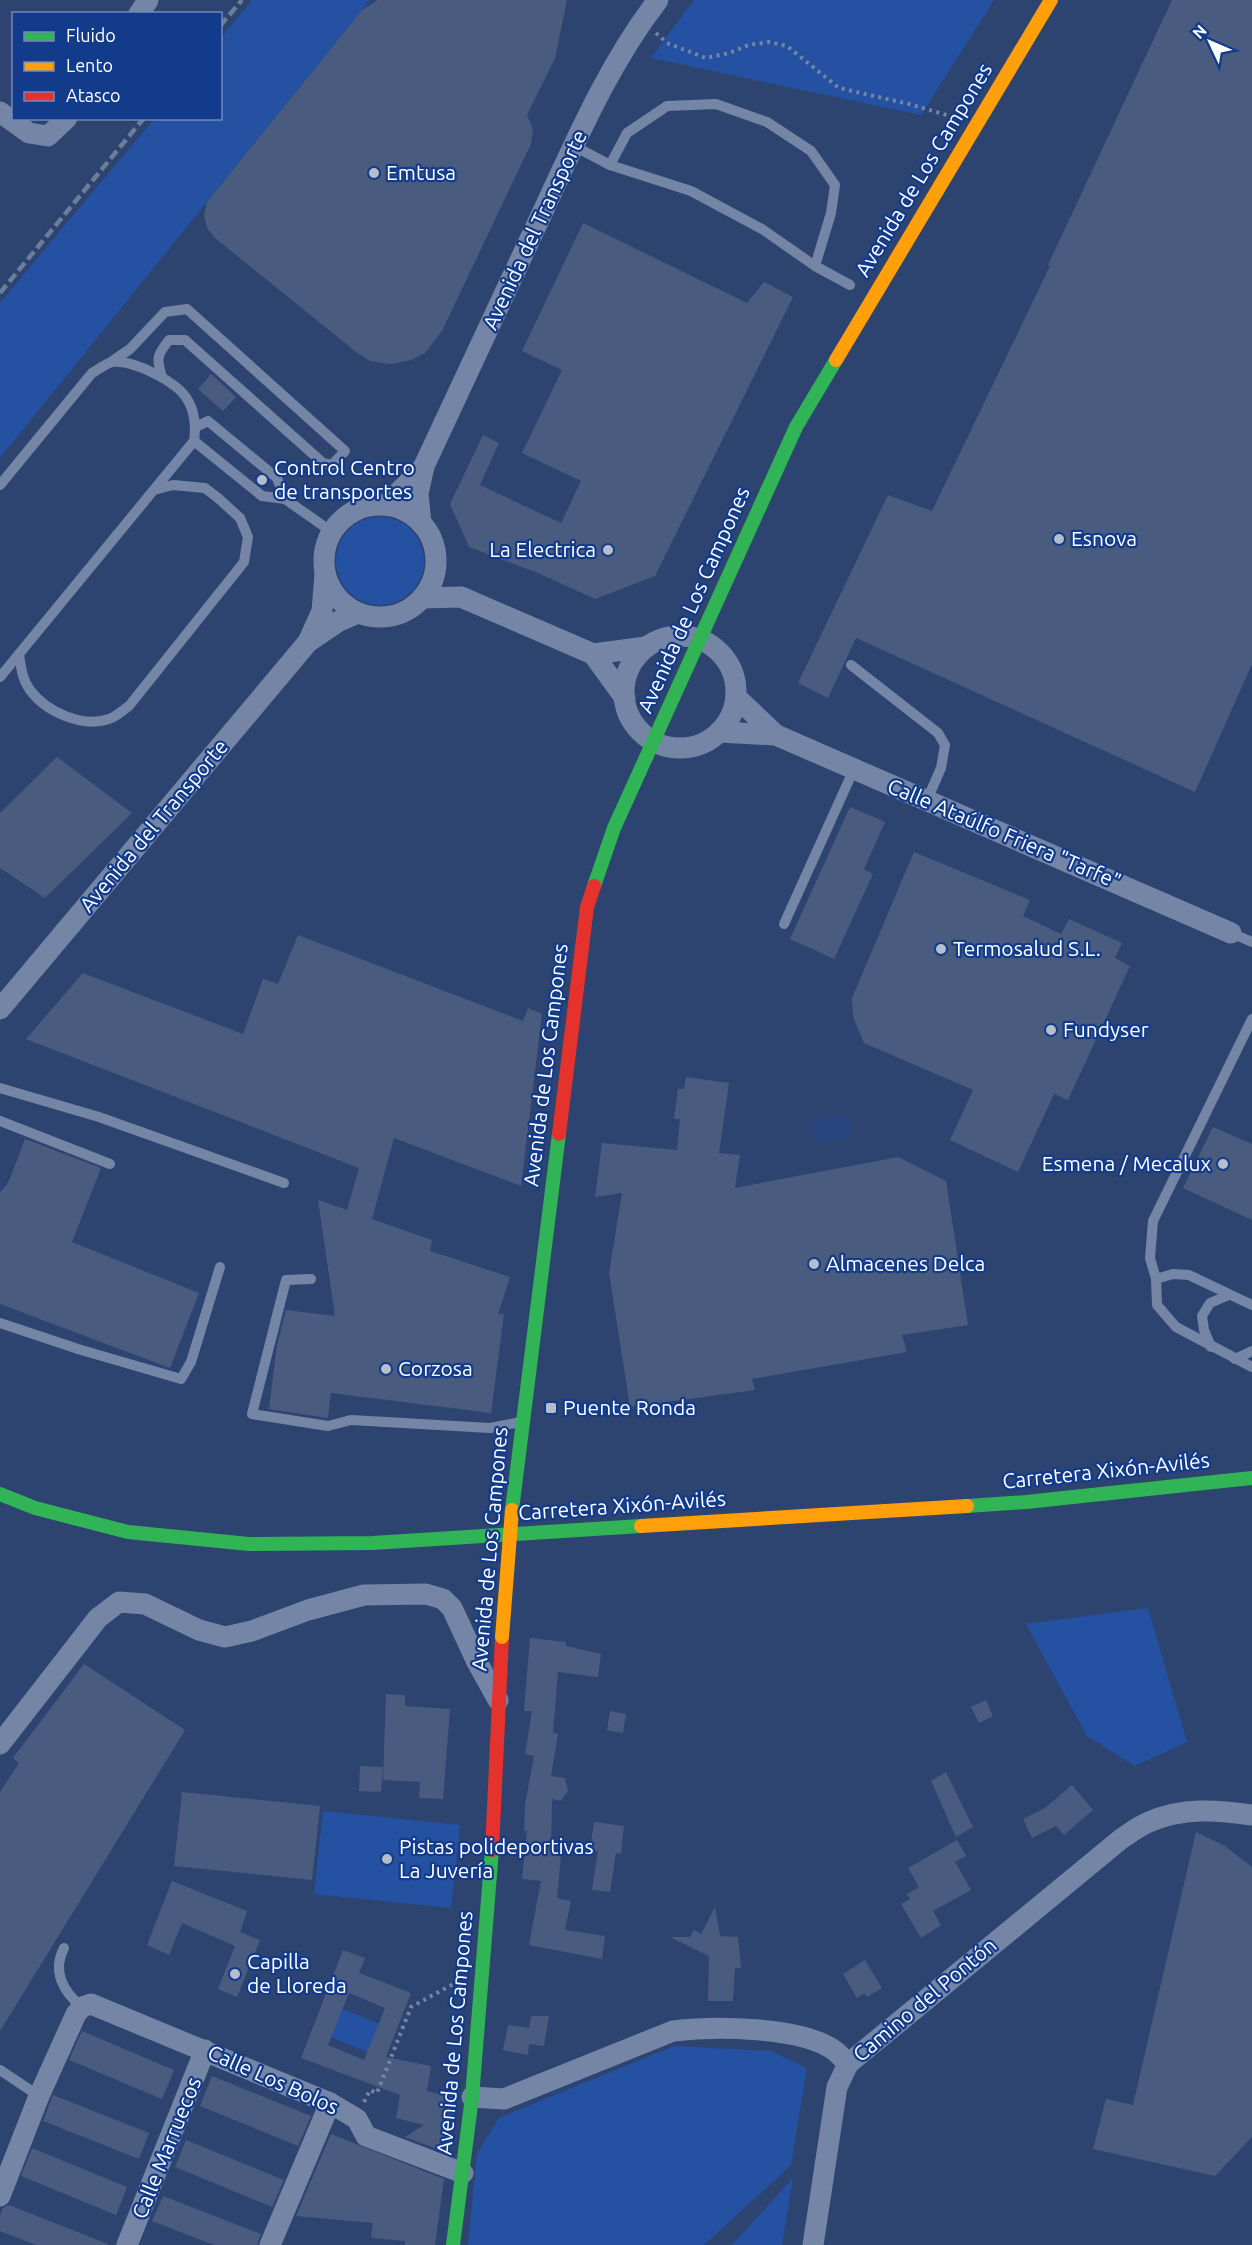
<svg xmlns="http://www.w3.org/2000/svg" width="1252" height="2245" font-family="Ubuntu,sans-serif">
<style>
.green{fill:#2551a3}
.water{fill:#284580}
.building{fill:#495b7f;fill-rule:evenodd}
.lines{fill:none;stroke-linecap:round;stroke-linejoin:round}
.path{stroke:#7585a5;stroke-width:4;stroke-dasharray:3 4.5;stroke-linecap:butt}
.lane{stroke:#7585a5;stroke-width:10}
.street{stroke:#7585a5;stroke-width:21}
.fast{stroke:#30b455;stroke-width:14}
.slow{stroke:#ff9f0a;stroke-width:14}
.jam{stroke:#e5322d;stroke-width:14}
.rail{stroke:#6c7d9c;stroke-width:4.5;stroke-dasharray:10 4.5;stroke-linecap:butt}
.slow-bridge{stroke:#ff9f0a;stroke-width:14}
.poi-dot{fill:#b6becd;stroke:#123b8c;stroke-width:2}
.labels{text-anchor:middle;stroke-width:4.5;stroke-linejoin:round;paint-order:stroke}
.street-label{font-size:21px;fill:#fff;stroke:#123b8c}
.poi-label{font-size:21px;fill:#fff;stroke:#123b8c;text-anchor:start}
</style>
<rect width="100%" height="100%" fill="#2e4470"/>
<g class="green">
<path d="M 252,0 L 370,0 L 0,458 L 0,303 L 154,119 L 220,118 L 221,38 Z"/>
<path d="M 694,0 L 994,0 L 921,115 L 651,58 Z"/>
<circle cx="380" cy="561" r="44"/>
<path d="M 1148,1608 L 1187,1742 L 1135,1766 L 1087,1736 L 1026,1624 Z"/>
<path d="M 323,1811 L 460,1825 L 451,1908 L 314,1894 Z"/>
<path d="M 343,2009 L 382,2025 L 370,2053 L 331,2037 Z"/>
<path d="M 674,2046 L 771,2051 L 807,2068 L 791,2165 L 704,2245 L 468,2245 L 477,2154 L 499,2118 Z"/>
<path d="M 793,2178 L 782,2245 L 732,2245 Z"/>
</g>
<path class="water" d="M 848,1115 L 852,1138 L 813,1143 L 810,1120 Z"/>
<g class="building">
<path d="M 378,0 L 567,0 L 555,58 L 527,115 L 533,129 L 531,144 L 442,331 L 425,353 L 411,360 L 390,364 L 370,361 L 356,352 L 215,238 L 207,228 L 204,215 L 207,202 L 362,10 Z"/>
<path d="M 1172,0 L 1252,0 L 1252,664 L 1195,792 L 856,638 L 828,698 L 798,683 L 888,495 L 932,511 L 1050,266 L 1048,265 Z"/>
<path d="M 583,223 L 747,303 L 764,282 L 793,297 L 655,576 L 595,599 L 538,573 L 469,547 L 450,504 L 483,435 L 499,443 L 480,485 L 561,523 L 581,481 L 522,453 L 562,370 L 522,351 Z"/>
<path d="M 211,374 L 236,397 L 223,411 L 198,389 Z"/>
<path d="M 57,757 L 132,813 L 45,898 L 0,868 L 0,813 Z"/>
<path d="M 850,807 L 885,822 L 864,869 L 873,874 L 834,959 L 790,939 Z"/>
<path d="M 914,852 L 1030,900 L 1023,916 L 1061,934 L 1069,919 L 1122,943 L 1115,958 L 1130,966 L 1068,1100 L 1054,1094 L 1018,1172 L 950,1140 L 973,1090 L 864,1043 L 853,1017 L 852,998 Z"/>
<path d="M 298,935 L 523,1021 L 528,1008 L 542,1014 L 521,1186 L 394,1138 L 372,1219 L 432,1240 L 430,1251 L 510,1277 L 498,1314 L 504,1314 L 491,1413 L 331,1393 L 328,1418 L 269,1409 L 277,1345 L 286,1310 L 335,1316 L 318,1200 L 347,1210 L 359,1168 L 26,1039 L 83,973 L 243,1034 L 263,979 L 278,984 Z"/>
<path d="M 686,1077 L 729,1083 L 719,1153 L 740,1155 L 735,1188 L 898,1157 L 946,1181 L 968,1325 L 902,1335 L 907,1352 L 752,1379 L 755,1390 L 630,1407 L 609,1273 L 622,1193 L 595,1197 L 602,1143 L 677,1150 L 680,1119 L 674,1119 L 678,1089 L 684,1089 Z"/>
<path d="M 1213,1127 L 1252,1144 L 1252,1220 L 1183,1188 Z"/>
<path d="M 25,1139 L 101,1168 L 72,1242 L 199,1293 L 170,1368 L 0,1304 L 0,1192 L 6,1186 L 11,1176 Z"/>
<path d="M 530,1638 L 566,1642 L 566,1646 L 601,1654 L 598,1677 L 558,1672 L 553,1733 L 558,1734 L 551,1776 L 565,1778 L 568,1791 L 561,1801 L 552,1799 L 551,1855 L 561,1856 L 557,1898 L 571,1901 L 565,1930 L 605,1936 L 602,1959 L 529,1945 L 541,1881 L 522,1879 L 527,1831 L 524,1831 L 525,1805 L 534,1756 L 525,1754 L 532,1711 L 524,1711 Z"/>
<path d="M 84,1664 L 185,1730 L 0,2031 L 0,1792 L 19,1763 L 13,1758 Z"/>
<path d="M 386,1694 L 405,1695 L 405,1706 L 450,1709 L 443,1799 L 419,1798 L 420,1782 L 383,1780 Z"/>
<path d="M 986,1700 L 993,1716 L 979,1723 L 971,1707 Z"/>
<path d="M 610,1711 L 626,1714 L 623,1733 L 607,1730 Z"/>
<path d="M 360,1766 L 383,1767 L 381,1792 L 359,1791 Z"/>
<path d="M 946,1772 L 973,1827 L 956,1837 L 931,1781 Z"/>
<path d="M 1072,1785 L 1093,1810 L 1064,1835 L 1056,1826 L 1032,1838 L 1023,1819 L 1045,1808 Z"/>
<path d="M 182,1792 L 320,1806 L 312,1880 L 174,1866 Z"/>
<path d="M 594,1822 L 624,1826 L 621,1854 L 616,1853 L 610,1892 L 592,1890 L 598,1851 L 590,1850 Z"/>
<path d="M 1196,1832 L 1225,1846 L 1252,1867 L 1252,2137 L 1215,2176 L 1093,2149 L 1106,2099 L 1133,2105 Z"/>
<path d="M 957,1840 L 966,1856 L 955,1862 L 971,1890 L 933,1911 L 941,1925 L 921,1938 L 901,1904 L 910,1899 L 907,1894 L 919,1887 L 908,1868 Z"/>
<path d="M 172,1881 L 247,1911 L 237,1942 L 240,1932 L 260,1940 L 237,1997 L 218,1989 L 235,1946 L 182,1923 L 169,1955 L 147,1945 Z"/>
<path d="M 715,1907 L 720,1936 L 738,1937 L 741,1968 L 735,1968 L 733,2001 L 708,2001 L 709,1956 L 670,1937 L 690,1937 L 694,1930 L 701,1934 Z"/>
<path d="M 343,1950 L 365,1958 L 359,1973 L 411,1993 L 386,2057 L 431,2066 L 427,2091 L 455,2098 L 448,2153 L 405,2137 L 424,2125 L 396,2118 L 400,2095 L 301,2058 ZM 349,1993 L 385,2008 L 364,2060 L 328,2045 Z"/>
<path d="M 865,1960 L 882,1988 L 867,1997 L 865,1993 L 857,1998 L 843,1974 Z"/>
<path d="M 531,2016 L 549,2016 L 544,2046 L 529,2044 L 528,2055 L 503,2050 L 508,2025 L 529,2028 Z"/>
<path d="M 82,2031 L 174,2070 L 162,2099 L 69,2060 Z"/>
<path d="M 212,2076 L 311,2116 L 298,2146 L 200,2106 Z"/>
<path d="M 53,2095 L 149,2133 L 139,2159 L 43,2121 Z"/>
<path d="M 331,2134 L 444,2179 L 435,2245 L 405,2245 L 405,2241 L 371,2238 L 373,2223 L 296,2216 Z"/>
<path d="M 186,2140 L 284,2180 L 272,2207 L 175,2167 Z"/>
<path d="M 32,2148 L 127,2187 L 116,2215 L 21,2176 Z"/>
<path d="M 163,2196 L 261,2234 L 257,2245 L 214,2245 L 152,2221 Z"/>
<path d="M 9,2205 L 108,2244 L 107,2245 L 36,2245 L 0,2231 L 0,2216 L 3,2208 Z"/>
</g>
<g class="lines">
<g class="path">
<path d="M 656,33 L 667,43 L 706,58 L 729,53 L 749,45 L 769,42 L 787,46 L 839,88 L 909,104 L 950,116"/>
<path d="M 364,2102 L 370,2090 L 377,2093 L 411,2007 L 457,1982"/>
</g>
<g class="lane">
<path d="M 574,146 L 610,165 L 627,133 L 667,106 L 716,104 L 767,122 L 811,151 L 835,185 L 831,213 L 815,266"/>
<path d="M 610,165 L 691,191 L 762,229 L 815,266 L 850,285"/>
<path d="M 111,362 L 130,349 L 165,312 L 187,309 L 345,451 L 332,465 L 323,463 L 185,340 L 169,340 C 157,355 156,358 162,377"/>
<path d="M 196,427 L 208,421 L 277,478 L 285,499 L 332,532"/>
<path d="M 194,441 L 262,496 L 285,499"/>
<path d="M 0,485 L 92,373 C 98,370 106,363 113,362 C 134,360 177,382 187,399 C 195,411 196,428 194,441 L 0,677"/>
<path d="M 19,654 C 21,667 22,679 30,690 C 46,712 83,728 109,719 C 116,717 123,710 129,706 L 244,562 L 248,537 L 240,518 L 218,498 L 205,488 L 173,485 L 154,490"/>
<path d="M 851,665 L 938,733 L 945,745 L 941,768 L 927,800"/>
<path d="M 784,924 L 854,769"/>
<path d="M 1231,933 L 1252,942"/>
<path d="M 1252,1019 L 1153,1221 L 1150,1258 L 1156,1279 L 1157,1305 L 1176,1327 L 1252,1367"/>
<path d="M 0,1088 L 99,1117 L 284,1183"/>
<path d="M 0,1121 L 110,1164"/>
<path d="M 311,1279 L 286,1280 L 252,1414 L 328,1426 L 351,1420 L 490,1428 L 521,1422"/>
<path d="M 1156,1279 L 1173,1274 L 1189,1275 L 1252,1305"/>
<path d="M 0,1323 L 78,1349 L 181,1379 L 191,1362 L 220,1267"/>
<path d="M 1211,1347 L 1204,1330 L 1202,1316 L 1210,1303 L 1229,1295"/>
<path d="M 1235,1359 L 1252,1351"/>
<path d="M 64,1948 C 52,1971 63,1992 82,2007"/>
<path d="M 0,2070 L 39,2096"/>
</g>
<g class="street">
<path d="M 139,14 L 148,0"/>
<path d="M 0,112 L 29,133 L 48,136 L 67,118"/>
<path d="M 386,505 L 424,467"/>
<circle cx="380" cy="561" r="56"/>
<path d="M 421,523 L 418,494 L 424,466 C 464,380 505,293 545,207 C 578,136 610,62 658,0"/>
<path d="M 422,598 L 461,597 L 593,654 L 646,647"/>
<circle cx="680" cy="692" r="56"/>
<path d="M 308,642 L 322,611 L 325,574"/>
<path d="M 593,654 L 625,698"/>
<path d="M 736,697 L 776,735 L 1231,933"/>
<path d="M 719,732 L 776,735"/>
<path d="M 0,1009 L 308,642 L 339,621 L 358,613"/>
<path d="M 0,1744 L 98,1618 L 119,1602 L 145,1604 L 199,1630 L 225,1637 L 252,1631 L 308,1610 L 364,1595 L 426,1594 L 443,1599 L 452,1608 L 477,1662 L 498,1700"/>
<path d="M 472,2097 L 504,2099 L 673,2031 C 713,2026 802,2026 835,2051 C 840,2055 844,2060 848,2064 L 1121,1839 C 1130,1833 1139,1826 1149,1822 C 1182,1807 1218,1810 1252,1815"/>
<path d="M 0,2196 L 39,2096 L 76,2014 L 82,2007 L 91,2004 L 330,2103 L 357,2119 L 366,2136 L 463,2173"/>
<path d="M 127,2245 L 205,2050"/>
<path d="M 270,2245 L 330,2103"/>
<path d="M 813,2245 L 837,2087 L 848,2064"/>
</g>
<g class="fast">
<path d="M 594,886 L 614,828 L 796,427 L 836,360"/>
<path d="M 0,1494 L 35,1508 L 128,1532 L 249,1544 L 373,1543 L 641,1526"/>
<path d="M 967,1506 L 1026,1502 L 1252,1478"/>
<path d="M 512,1510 L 559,1134"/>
<path d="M 453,2245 L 472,2097 L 492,1850"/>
</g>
<g class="slow">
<path d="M 836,360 L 1051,0"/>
<path d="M 641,1526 L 967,1506"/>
</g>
<g class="jam">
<path d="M 559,1134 L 587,907 L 594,886"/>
<path d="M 492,1850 L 502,1637"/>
</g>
<g class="rail">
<path d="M 220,26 L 242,0"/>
<path d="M 0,293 L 144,118"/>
</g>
<path class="slow-bridge" d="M 502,1637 L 512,1510"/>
</g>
<g class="poi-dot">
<circle cx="374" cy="173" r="6"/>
<circle cx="262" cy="480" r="6"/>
<circle cx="1059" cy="539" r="6"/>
<circle cx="608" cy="550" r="6"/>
<circle cx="941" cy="949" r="6"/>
<circle cx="1051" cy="1030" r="6"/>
<circle cx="1223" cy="1164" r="6"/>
<circle cx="814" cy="1264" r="6"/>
<circle cx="386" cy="1369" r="6"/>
<rect x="545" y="1402" width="12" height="12" rx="3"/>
<circle cx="387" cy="1859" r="6"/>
<circle cx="235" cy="1974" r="6"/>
</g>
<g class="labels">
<g class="street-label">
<text transform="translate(924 170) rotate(-59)" y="7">Avenida de Los Campones</text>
<text transform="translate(535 230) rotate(-65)" y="7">Avenida del Transporte</text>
<text transform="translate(694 600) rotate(-66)" y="7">Avenida de Los Campones</text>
<text transform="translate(154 826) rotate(-50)" y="7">Avenida del Transporte</text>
<text transform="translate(1004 834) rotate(23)" y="7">Calle Ataúlfo Friera "Tarfe"</text>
<text transform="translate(546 1065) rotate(-83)" y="7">Avenida de Los Campones</text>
<text transform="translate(1106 1471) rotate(-6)" y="7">Carretera Xixón-Avilés</text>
<text transform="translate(622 1506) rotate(-4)" y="7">Carretera Xixón-Avilés</text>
<text transform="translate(490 1549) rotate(-85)" y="7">Avenida de Los Campones</text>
<text transform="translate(925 2000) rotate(-40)" y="7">Camino del Pontón</text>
<text transform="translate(455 2033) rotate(-85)" y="7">Avenida de Los Campones</text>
<text transform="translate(273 2080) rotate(24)" y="7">Calle Los Bolos</text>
<text transform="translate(167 2148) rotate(-68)" y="7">Calle Marruecos</text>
</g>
<g class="poi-label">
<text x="386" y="180">Emtusa</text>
<text x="274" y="475">Control Centro<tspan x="274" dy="24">de transportes</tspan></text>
<text x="1071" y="546">Esnova</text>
<text x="596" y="557" text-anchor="end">La Electrica</text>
<text x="953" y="956">Termosalud S.L.</text>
<text x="1063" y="1037">Fundyser</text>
<text x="1211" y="1171" text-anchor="end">Esmena / Mecalux</text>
<text x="826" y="1271">Almacenes Delca</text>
<text x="398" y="1376">Corzosa</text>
<text x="563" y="1415">Puente Ronda</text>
<text x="399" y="1854">Pistas polideportivas<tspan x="399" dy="24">La Juvería</tspan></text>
<text x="247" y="1969">Capilla<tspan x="247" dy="24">de Lloreda</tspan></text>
</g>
</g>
<rect x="12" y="12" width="210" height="108" fill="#123b8c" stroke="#7189ba" stroke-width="1.5"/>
<rect x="24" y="32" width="30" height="9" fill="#30b455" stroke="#7189ba" stroke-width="1.5"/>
<text x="66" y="42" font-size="18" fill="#ffffff">Fluido</text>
<rect x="24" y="62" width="30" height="9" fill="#ff9f0a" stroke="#7189ba" stroke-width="1.5"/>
<text x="66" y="72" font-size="18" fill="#ffffff">Lento</text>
<rect x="24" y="92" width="30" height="9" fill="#e5322d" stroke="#7189ba" stroke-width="1.5"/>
<text x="66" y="102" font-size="18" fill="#ffffff">Atasco</text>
<g transform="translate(1210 42) rotate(314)" stroke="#123b8c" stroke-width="4.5" paint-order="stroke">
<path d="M0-4.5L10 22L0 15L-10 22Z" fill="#ffffff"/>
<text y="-9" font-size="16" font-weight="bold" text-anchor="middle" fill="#ffffff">N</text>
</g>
</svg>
